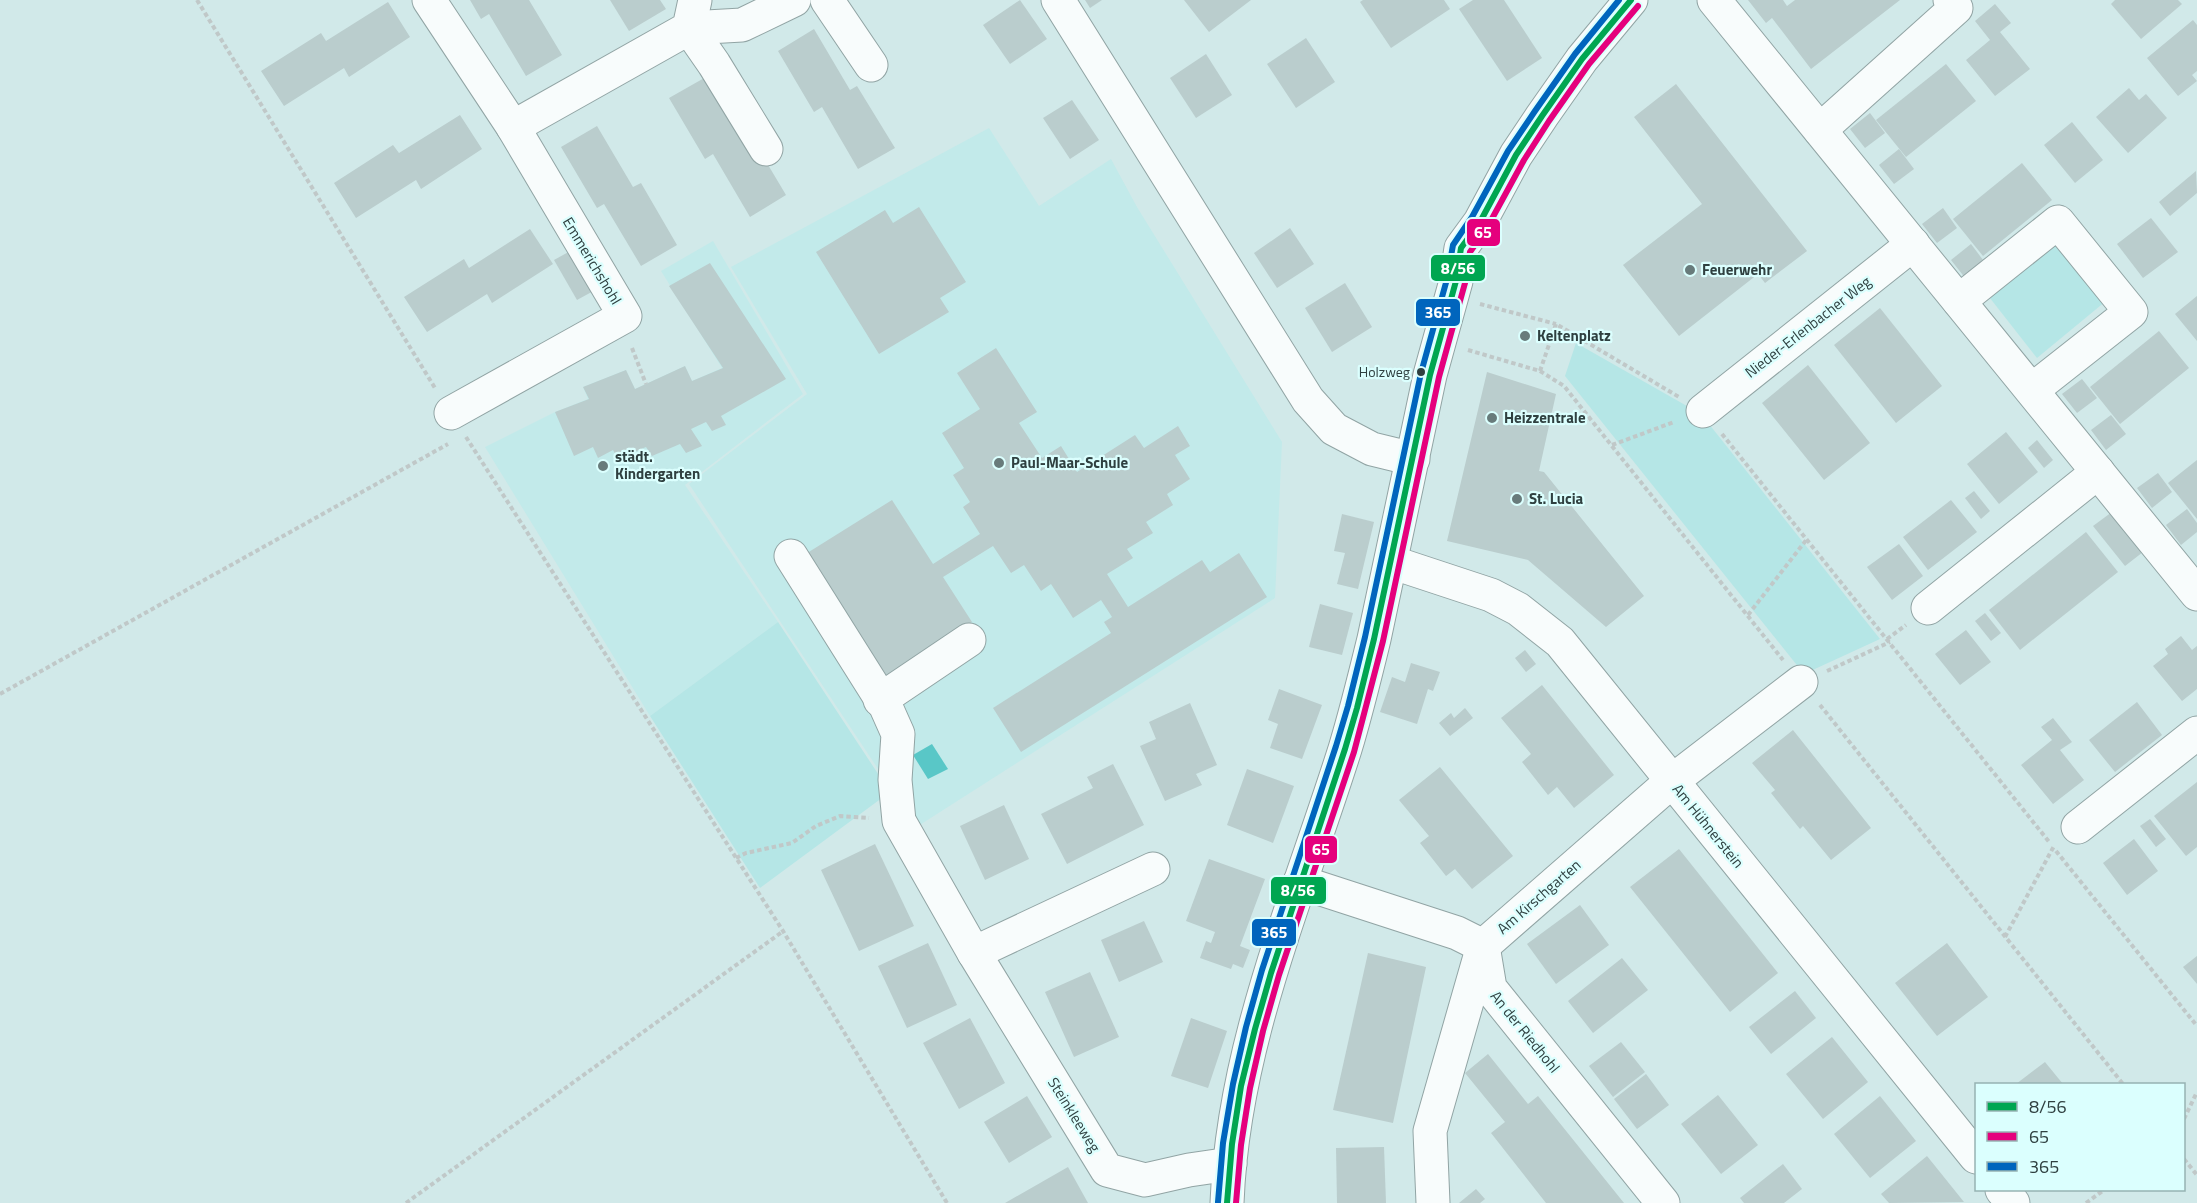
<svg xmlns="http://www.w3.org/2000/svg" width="2197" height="1203" font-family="'Titillium Web',sans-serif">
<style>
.built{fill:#c2eaea}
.green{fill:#b5e6e6}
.water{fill:#59c7c7}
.building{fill:#bacdcd}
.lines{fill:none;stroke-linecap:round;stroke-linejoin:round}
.minor-casing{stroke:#91a4a4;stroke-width:35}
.path{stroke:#c0c8c8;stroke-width:4;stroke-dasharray:4.5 3;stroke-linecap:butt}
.minor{stroke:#f8fcfc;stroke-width:33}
.bus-1-casing{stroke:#dbfffe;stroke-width:10}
.bus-2-casing{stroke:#dbfffe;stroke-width:10}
.bus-3-casing{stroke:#dbfffe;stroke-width:10}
.bus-1{stroke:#00a651;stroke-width:6}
.bus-2{stroke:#e5007d;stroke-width:6}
.bus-3{stroke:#0065bd;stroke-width:6}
.poi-dot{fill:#687b7b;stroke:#dbfffe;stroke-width:2}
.bus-dot{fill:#2f4040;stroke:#dbfffe;stroke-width:2}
.labels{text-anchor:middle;stroke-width:4.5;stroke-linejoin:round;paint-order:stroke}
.bus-label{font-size:14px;fill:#2f4040;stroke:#dbfffe;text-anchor:end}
.street-label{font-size:15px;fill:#2f4040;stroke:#dbfffe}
.poi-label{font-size:15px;font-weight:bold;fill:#2f4040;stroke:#dbfffe;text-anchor:start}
.line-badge{stroke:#dbfffe;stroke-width:2}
.badge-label{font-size:16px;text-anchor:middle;font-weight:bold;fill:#fff}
</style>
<rect width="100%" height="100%" fill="#d1e9e9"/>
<g class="built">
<path d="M 989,128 L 1039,206 L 1111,159 L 1137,207 L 1282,442 L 1275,598 L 915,828 L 894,793 L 689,484 L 807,394 L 731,267 Z"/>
<path d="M 713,241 L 803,394 L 685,485 L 778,622 L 650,716 L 485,447 L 555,412 L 588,399 L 583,387 L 626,370 L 635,389 L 685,366 L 692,381 L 722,368 L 661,271 Z"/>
</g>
<g class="green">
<path d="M 2055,240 L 2106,301 L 2037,358 L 1986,293 Z"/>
<path d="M 1576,343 L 1701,414 L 1880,639 L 1804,674 L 1565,376 Z"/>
<path d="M 778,622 L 890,792 L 760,888 L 650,716 Z"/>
</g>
<path class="water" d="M 932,744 L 948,769 L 928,779 L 913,755 Z"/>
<g class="building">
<path d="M 470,0 L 529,0 L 562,55 L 526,76 L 489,14 L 481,19 Z"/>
<path d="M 610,0 L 660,0 L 666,9 L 629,31 Z"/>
<path d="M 1020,0 L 1047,39 L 1010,64 L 983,25 Z"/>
<path d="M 1085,0 L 1102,0 L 1090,8 Z"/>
<path d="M 1184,0 L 1251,0 L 1209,32 Z"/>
<path d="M 1363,0 L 1444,0 L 1450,9 L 1391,48 L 1360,2 Z"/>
<path d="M 1473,0 L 1504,0 L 1542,58 L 1507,81 L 1459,9 Z"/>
<path d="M 1748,0 L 1783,0 L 1787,6 L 1795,0 L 1900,0 L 1811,69 L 1772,18 L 1766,23 Z"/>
<path d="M 2115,0 L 2178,0 L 2182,4 L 2141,39 L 2111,4 Z"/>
<path d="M 388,2 L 410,37 L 349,77 L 344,68 L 284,106 L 261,71 L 321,33 L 326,41 Z"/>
<path d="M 1995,4 L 2011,23 L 2000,32 L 2030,69 L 1995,96 L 1966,60 L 1990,40 L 1975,21 Z"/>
<path d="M 2193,20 L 2197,25 L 2197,71 L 2192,75 L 2197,81 L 2178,96 L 2147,58 Z"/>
<path d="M 814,29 L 850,90 L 857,86 L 895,148 L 858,169 L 822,107 L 814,112 L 778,51 Z"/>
<path d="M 1306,38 L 1335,82 L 1296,108 L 1267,64 Z"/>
<path d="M 1206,54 L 1232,95 L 1196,118 L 1170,78 Z"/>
<path d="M 1946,64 L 1976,101 L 1906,157 L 1876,120 Z"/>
<path d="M 706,77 L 749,133 L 786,195 L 750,217 L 713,154 L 705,159 L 669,98 Z"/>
<path d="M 1676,84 L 1807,251 L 1765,283 L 1758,274 L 1679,336 L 1623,265 L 1702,204 L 1634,117 Z"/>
<path d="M 2129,88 L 2139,100 L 2146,94 L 2167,118 L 2128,153 L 2096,117 Z"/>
<path d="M 1072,100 L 1099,140 L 1070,159 L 1043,118 Z"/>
<path d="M 1870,113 L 1885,133 L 1865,148 L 1850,129 Z"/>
<path d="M 460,115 L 482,149 L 421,189 L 416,180 L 356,218 L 334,183 L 393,145 L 399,153 Z"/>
<path d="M 2072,122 L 2103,160 L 2075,183 L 2044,145 Z"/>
<path d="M 597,126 L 633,187 L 641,183 L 677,245 L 641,266 L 604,204 L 597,208 L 561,147 Z"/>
<path d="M 1899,149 L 1914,169 L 1894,184 L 1879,165 Z"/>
<path d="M 2022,163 L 2052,200 L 1983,256 L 1953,219 Z"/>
<path d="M 2196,171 L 2197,193 L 2170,216 L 2159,202 Z"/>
<path d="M 919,207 L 966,282 L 940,298 L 949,312 L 879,354 L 816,252 L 885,210 L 893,223 Z"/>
<path d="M 1943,208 L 1957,228 L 1937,243 L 1922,224 Z"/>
<path d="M 2151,218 L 2178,252 L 2143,278 L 2117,244 Z"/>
<path d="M 1290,228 L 1314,264 L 1277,288 L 1254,253 Z"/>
<path d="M 530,229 L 553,264 L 492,303 L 487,294 L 427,332 L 404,297 L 464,259 L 469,268 Z"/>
<path d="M 1971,244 L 1986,264 L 1966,279 L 1951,260 Z"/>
<path d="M 574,249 L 597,289 L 577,300 L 554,260 Z"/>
<path d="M 710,263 L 786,379 L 721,416 L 726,425 L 712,431 L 706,422 L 691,429 L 702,446 L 686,453 L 680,444 L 652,456 L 646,447 L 618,459 L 613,450 L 598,458 L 593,447 L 574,456 L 555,412 L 589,399 L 583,387 L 626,370 L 635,389 L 685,366 L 692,381 L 723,368 L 669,286 Z"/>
<path d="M 1345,283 L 1372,327 L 1332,352 L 1305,308 Z"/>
<path d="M 2197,296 L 2197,341 L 2175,314 Z"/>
<path d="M 1880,308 L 1942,386 L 1896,423 L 1834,345 Z"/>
<path d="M 2159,331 L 2189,368 L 2120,424 L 2090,387 Z"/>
<path d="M 996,348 L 1037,412 L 1019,423 L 1042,458 L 1061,446 L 1077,472 L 1135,435 L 1144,448 L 1178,426 L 1190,446 L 1175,455 L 1190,479 L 1167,494 L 1173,505 L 1146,522 L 1153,533 L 1127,549 L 1133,558 L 1107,574 L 1128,607 L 1202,560 L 1210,572 L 1239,553 L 1267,597 L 1021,752 L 993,708 L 1111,633 L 1104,622 L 1112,617 L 1101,600 L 1073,618 L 1051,584 L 1041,591 L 1024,565 L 1011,573 L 993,546 L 943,577 L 972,622 L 882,679 L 804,555 L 892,500 L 933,564 L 980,534 L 963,507 L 970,502 L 953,475 L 964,468 L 942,433 L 980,409 L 957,373 Z"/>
<path d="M 1808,365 L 1870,443 L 1824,480 L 1762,403 Z"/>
<path d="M 1487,372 L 1556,394 L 1539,471 L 1544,472 L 1644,596 L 1606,627 L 1528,560 L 1447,541 Z"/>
<path d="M 2082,379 L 2097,398 L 2077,413 L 2062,394 Z"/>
<path d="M 2111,415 L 2126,434 L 2106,450 L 2091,430 Z"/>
<path d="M 2006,432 L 2038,472 L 1999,504 L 1967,464 Z"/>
<path d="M 2037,440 L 2053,460 L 2044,468 L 2028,448 Z"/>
<path d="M 2197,460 L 2197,519 L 2168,483 Z"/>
<path d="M 2158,473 L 2172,492 L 2152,508 L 2137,488 Z"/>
<path d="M 1974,491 L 1990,511 L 1981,519 L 1965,498 Z"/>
<path d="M 1951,500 L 1977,532 L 1928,570 L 1903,537 Z"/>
<path d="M 2187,509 L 2197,523 L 2197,532 L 2181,545 L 2166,525 Z"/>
<path d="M 2112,512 L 2143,552 L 2125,566 L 2093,526 Z"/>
<path d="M 1342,514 L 1374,522 L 1358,589 L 1337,584 L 1345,553 L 1334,551 Z"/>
<path d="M 2086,532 L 2118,572 L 2020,650 L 1989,610 Z"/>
<path d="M 1899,544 L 1923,576 L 1892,600 L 1867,567 Z"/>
<path d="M 1320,604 L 1353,613 L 1342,655 L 1309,647 Z"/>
<path d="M 1985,613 L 2001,633 L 1991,641 L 1975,621 Z"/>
<path d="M 1966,630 L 1991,662 L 1960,685 L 1935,654 Z"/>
<path d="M 2181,636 L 2192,650 L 2197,646 L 2197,689 L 2182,701 L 2153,666 L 2168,654 L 2165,649 Z"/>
<path d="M 1525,650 L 1536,664 L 1526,672 L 1515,658 Z"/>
<path d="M 1411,663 L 1440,672 L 1433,691 L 1428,689 L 1417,724 L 1380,712 L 1392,677 L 1405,682 Z"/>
<path d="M 1542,685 L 1614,775 L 1574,808 L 1557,787 L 1548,795 L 1522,762 L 1531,754 L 1501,718 Z"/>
<path d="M 1279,689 L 1322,705 L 1302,759 L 1270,748 L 1278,724 L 1268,720 Z"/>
<path d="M 2137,702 L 2162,735 L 2115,772 L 2089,740 Z"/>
<path d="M 1190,703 L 1217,765 L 1196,774 L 1202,785 L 1165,801 L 1140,746 L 1156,739 L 1149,722 Z"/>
<path d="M 1465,708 L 1473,718 L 1450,736 L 1439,723 L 1451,713 L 1454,718 Z"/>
<path d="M 2053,718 L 2072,742 L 2060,750 L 2084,780 L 2053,804 L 2021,765 L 2052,740 L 2041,727 Z"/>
<path d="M 1793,730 L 1871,828 L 1831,860 L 1803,826 L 1800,829 L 1771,793 L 1775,790 L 1752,763 Z"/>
<path d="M 1113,764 L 1144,825 L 1067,864 L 1041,814 L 1093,788 L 1087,777 Z"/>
<path d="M 1440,767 L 1513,856 L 1472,889 L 1455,869 L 1446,876 L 1420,843 L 1429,836 L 1399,800 Z"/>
<path d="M 1247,769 L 1294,786 L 1273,843 L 1227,825 Z"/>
<path d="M 2197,782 L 2197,847 L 2186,856 L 2154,816 Z"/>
<path d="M 1004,805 L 1029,859 L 985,880 L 960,826 Z"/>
<path d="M 2150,819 L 2166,839 L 2156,847 L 2140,826 Z"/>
<path d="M 2134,839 L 2158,871 L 2127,895 L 2103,863 Z"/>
<path d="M 875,844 L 914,926 L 859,951 L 821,870 Z"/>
<path d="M 1679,849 L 1778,973 L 1730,1012 L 1630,887 Z"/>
<path d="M 1209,859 L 1265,879 L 1240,946 L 1250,950 L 1243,968 L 1233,964 L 1231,969 L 1200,958 L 1206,941 L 1211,943 L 1215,932 L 1186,921 Z"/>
<path d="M 1580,905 L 1609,945 L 1556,984 L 1527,944 Z"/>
<path d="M 1144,921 L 1163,962 L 1119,982 L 1101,940 Z"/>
<path d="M 928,943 L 957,1005 L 907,1028 L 878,966 Z"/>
<path d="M 1947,943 L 1988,997 L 1937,1036 L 1895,983 Z"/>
<path d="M 1368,953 L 1426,967 L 1393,1123 L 1333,1110 Z"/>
<path d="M 2197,956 L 2197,984 L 2183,967 Z"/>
<path d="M 1622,958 L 1648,990 L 1593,1033 L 1568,1001 Z"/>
<path d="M 1090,972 L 1119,1037 L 1074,1057 L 1045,992 Z"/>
<path d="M 1795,991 L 1816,1018 L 1771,1054 L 1749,1027 Z"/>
<path d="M 970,1018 L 1005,1083 L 959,1109 L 923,1043 Z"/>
<path d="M 1191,1018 L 1227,1031 L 1208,1088 L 1171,1076 Z"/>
<path d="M 1832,1037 L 1868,1082 L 1823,1119 L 1786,1074 Z"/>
<path d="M 1621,1042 L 1645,1072 L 1613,1097 L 1589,1066 Z"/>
<path d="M 1488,1054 L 1528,1104 L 1538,1096 L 1624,1203 L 1546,1203 L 1491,1133 L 1505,1122 L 1465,1073 Z"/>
<path d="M 2045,1062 L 2063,1084 L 2016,1084 Z"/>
<path d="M 1646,1074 L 1669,1105 L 1637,1129 L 1614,1099 Z"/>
<path d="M 1718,1095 L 1758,1145 L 1721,1174 L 1681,1124 Z"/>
<path d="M 1027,1096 L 1052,1137 L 1009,1163 L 984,1122 Z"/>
<path d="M 1880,1096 L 1916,1141 L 1870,1178 L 1834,1134 Z"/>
<path d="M 1384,1147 L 1386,1203 L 1337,1203 L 1336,1148 Z"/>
<path d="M 1927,1156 L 1964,1202 L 1889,1203 L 1881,1194 Z"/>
<path d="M 1783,1164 L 1802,1189 L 1784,1203 L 1744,1203 L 1740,1198 Z"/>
<path d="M 1068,1167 L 1088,1203 L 1005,1203 Z"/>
<path d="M 1476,1189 L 1485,1199 L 1480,1203 L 1459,1203 Z"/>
</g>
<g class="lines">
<defs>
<g id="minor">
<path d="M 429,0 L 513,127"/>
<path d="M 827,0 L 871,65"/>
<path d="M 1058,0 L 1308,400 L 1334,429 L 1372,449 L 1413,459"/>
<path d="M 1714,0 L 2197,594"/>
<path d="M 689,28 L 714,64 L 766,149"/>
<path d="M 689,28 L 742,25 L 794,0"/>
<path d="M 1820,130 L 1956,8 L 1950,0"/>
<path d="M 1959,301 L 2058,222 L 2131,312 L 2032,390"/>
<path d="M 1703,411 L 1913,244"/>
<path d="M 451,413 L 625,316 L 513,127 L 689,28 L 695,0"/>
<path d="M 791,556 L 886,707 L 898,734 L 895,780 L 899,821 L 974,953 L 1107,1170 L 1145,1180 L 1189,1170 L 1230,1164"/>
<path d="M 1391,562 L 1491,595 L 1518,609 L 1560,642 L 1976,1157"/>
<path d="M 1928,608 L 2098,472"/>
<path d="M 880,700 L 969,640"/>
<path d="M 2078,827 L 2197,733"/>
<path d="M 1300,882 L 1457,933 L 1483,946 L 1490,988 L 1663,1203"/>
<path d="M 974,953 L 1153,869"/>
<path d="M 2002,1190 L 2013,1203"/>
<path d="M 1227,1203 C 1233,1045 1298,898 1345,749 C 1356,713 1365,676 1374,639 L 1430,375 L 1456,281 L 1461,248 L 1480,222 L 1516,155 L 1542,116 L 1582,59 L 1631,0"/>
<path d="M 1433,1203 L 1430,1131 L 1483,946 L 1672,781 L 1801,682"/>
</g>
</defs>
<use href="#minor" class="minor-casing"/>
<g class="path">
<path d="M 197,0 L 435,388"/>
<path d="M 1480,304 L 1556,324"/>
<path d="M 632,348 L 646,384"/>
<path d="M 1468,350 L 1540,371 L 1564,386 L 1783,660"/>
<path d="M 1540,371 L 1556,324 L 1679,397"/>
<path d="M 1722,434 L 2050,843"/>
<path d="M 466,437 L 783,931 L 947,1203"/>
<path d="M 1612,445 L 1674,422"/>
<path d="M 1748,615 L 1807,539"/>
<path d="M 1887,639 L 1906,625"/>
<path d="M 1827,671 L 1890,642"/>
<path d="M 0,694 L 448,444"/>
<path d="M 1820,705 L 2123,1084"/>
<path d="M 2056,851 L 2197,1026"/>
<path d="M 736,858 L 746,853 L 792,843 L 816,826 L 840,816 L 869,818"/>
<path d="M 2005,937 L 2054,846"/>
<path d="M 2184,1119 L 2197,1092"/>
<path d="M 2184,1159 L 2197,1175"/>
<path d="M 406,1203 L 782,932"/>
<path d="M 2086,1203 L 2104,1190"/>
</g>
<use href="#minor" class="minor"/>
<defs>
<path id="bus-1" d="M 1227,1203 L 1232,1144 L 1241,1086 L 1255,1029 L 1271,973 L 1345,749 L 1357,708 L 1374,639 L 1430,375 L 1456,281 L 1461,248 L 1480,222 L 1516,155 L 1542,116 L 1582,59 L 1631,0"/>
<path id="bus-2" d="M 1236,1203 L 1241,1145 L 1250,1088 L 1263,1031 L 1279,975 L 1354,752 L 1365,710 L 1383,641 L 1439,377 L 1465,283 L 1470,252 L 1488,226 L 1524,160 L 1549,121 L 1589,64 L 1638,6"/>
<path id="bus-3" d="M 1218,1202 L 1223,1143 L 1233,1084 L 1246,1027 L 1262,970 L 1336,746 L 1348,706 L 1365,637 L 1421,373 L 1447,279 L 1453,245 L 1472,217 L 1508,151 L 1535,111 L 1575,54 L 1619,0"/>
</defs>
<use href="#bus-1" class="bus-1-casing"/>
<use href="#bus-2" class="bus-2-casing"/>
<use href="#bus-3" class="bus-3-casing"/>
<use href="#bus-1" class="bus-1"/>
<use href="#bus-2" class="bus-2"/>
<use href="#bus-3" class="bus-3"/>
</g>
<g class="poi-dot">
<circle cx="1690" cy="270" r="6"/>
<circle cx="1525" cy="336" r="6"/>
<circle cx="1492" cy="418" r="6"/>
<circle cx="999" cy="463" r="6"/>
<circle cx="603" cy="466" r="6"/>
<circle cx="1517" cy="499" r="6"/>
</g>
<circle class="bus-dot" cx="1421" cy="372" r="5"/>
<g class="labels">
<g class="bus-label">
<text x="1410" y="377">Holzweg</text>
</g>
<g class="street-label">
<text transform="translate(592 261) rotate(59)" y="5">Emmerichshohl</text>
<text transform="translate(1808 327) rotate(-38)" y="5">Nieder-Erlenbacher Weg</text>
<text transform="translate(1708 826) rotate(51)" y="5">Am Hühnerstein</text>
<text transform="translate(1539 897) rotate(-41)" y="5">Am Kirschgarten</text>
<text transform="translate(1525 1032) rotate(51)" y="5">An der Riedhohl</text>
<text transform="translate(1074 1115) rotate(58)" y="5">Steinkleeweg</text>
</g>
<g class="poi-label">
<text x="1702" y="275">Feuerwehr</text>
<text x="1537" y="341">Keltenplatz</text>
<text x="1504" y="423">Heizzentrale</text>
<text x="615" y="462">städt.<tspan x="615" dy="17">Kindergarten</tspan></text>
<text x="1011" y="468">Paul-Maar-Schule</text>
<text x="1529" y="504">St. Lucia</text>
</g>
</g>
<g class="line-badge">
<rect x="1466" y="218" width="35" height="29" rx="6" fill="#e5007d"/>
<rect x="1430" y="254" width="56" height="28" rx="6" fill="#00a651"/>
<rect x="1415" y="298" width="46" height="29" rx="6" fill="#0065bd"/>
<rect x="1304" y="835" width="34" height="29" rx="6" fill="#e5007d"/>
<rect x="1270" y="876" width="57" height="29" rx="6" fill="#00a651"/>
<rect x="1251" y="918" width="46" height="29" rx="6" fill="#0065bd"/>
</g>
<g class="badge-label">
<text x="1483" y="238">65</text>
<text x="1458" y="274">8/56</text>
<text x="1438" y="318">365</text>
<text x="1321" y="855">65</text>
<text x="1298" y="896">8/56</text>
<text x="1274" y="938">365</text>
</g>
<rect x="1975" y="1083" width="210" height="108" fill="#dbfffe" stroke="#96b3b2" stroke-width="1.5"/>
<rect x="1987" y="1102" width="30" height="9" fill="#00a651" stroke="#96b3b2" stroke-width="1.5"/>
<text x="2029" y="1113" font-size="18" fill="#2f4040">8/56</text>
<rect x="1987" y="1132" width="30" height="9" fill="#e5007d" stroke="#96b3b2" stroke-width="1.5"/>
<text x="2029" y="1143" font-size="18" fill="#2f4040">65</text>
<rect x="1987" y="1162" width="30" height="9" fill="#0065bd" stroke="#96b3b2" stroke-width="1.5"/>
<text x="2029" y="1173" font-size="18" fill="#2f4040">365</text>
</svg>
